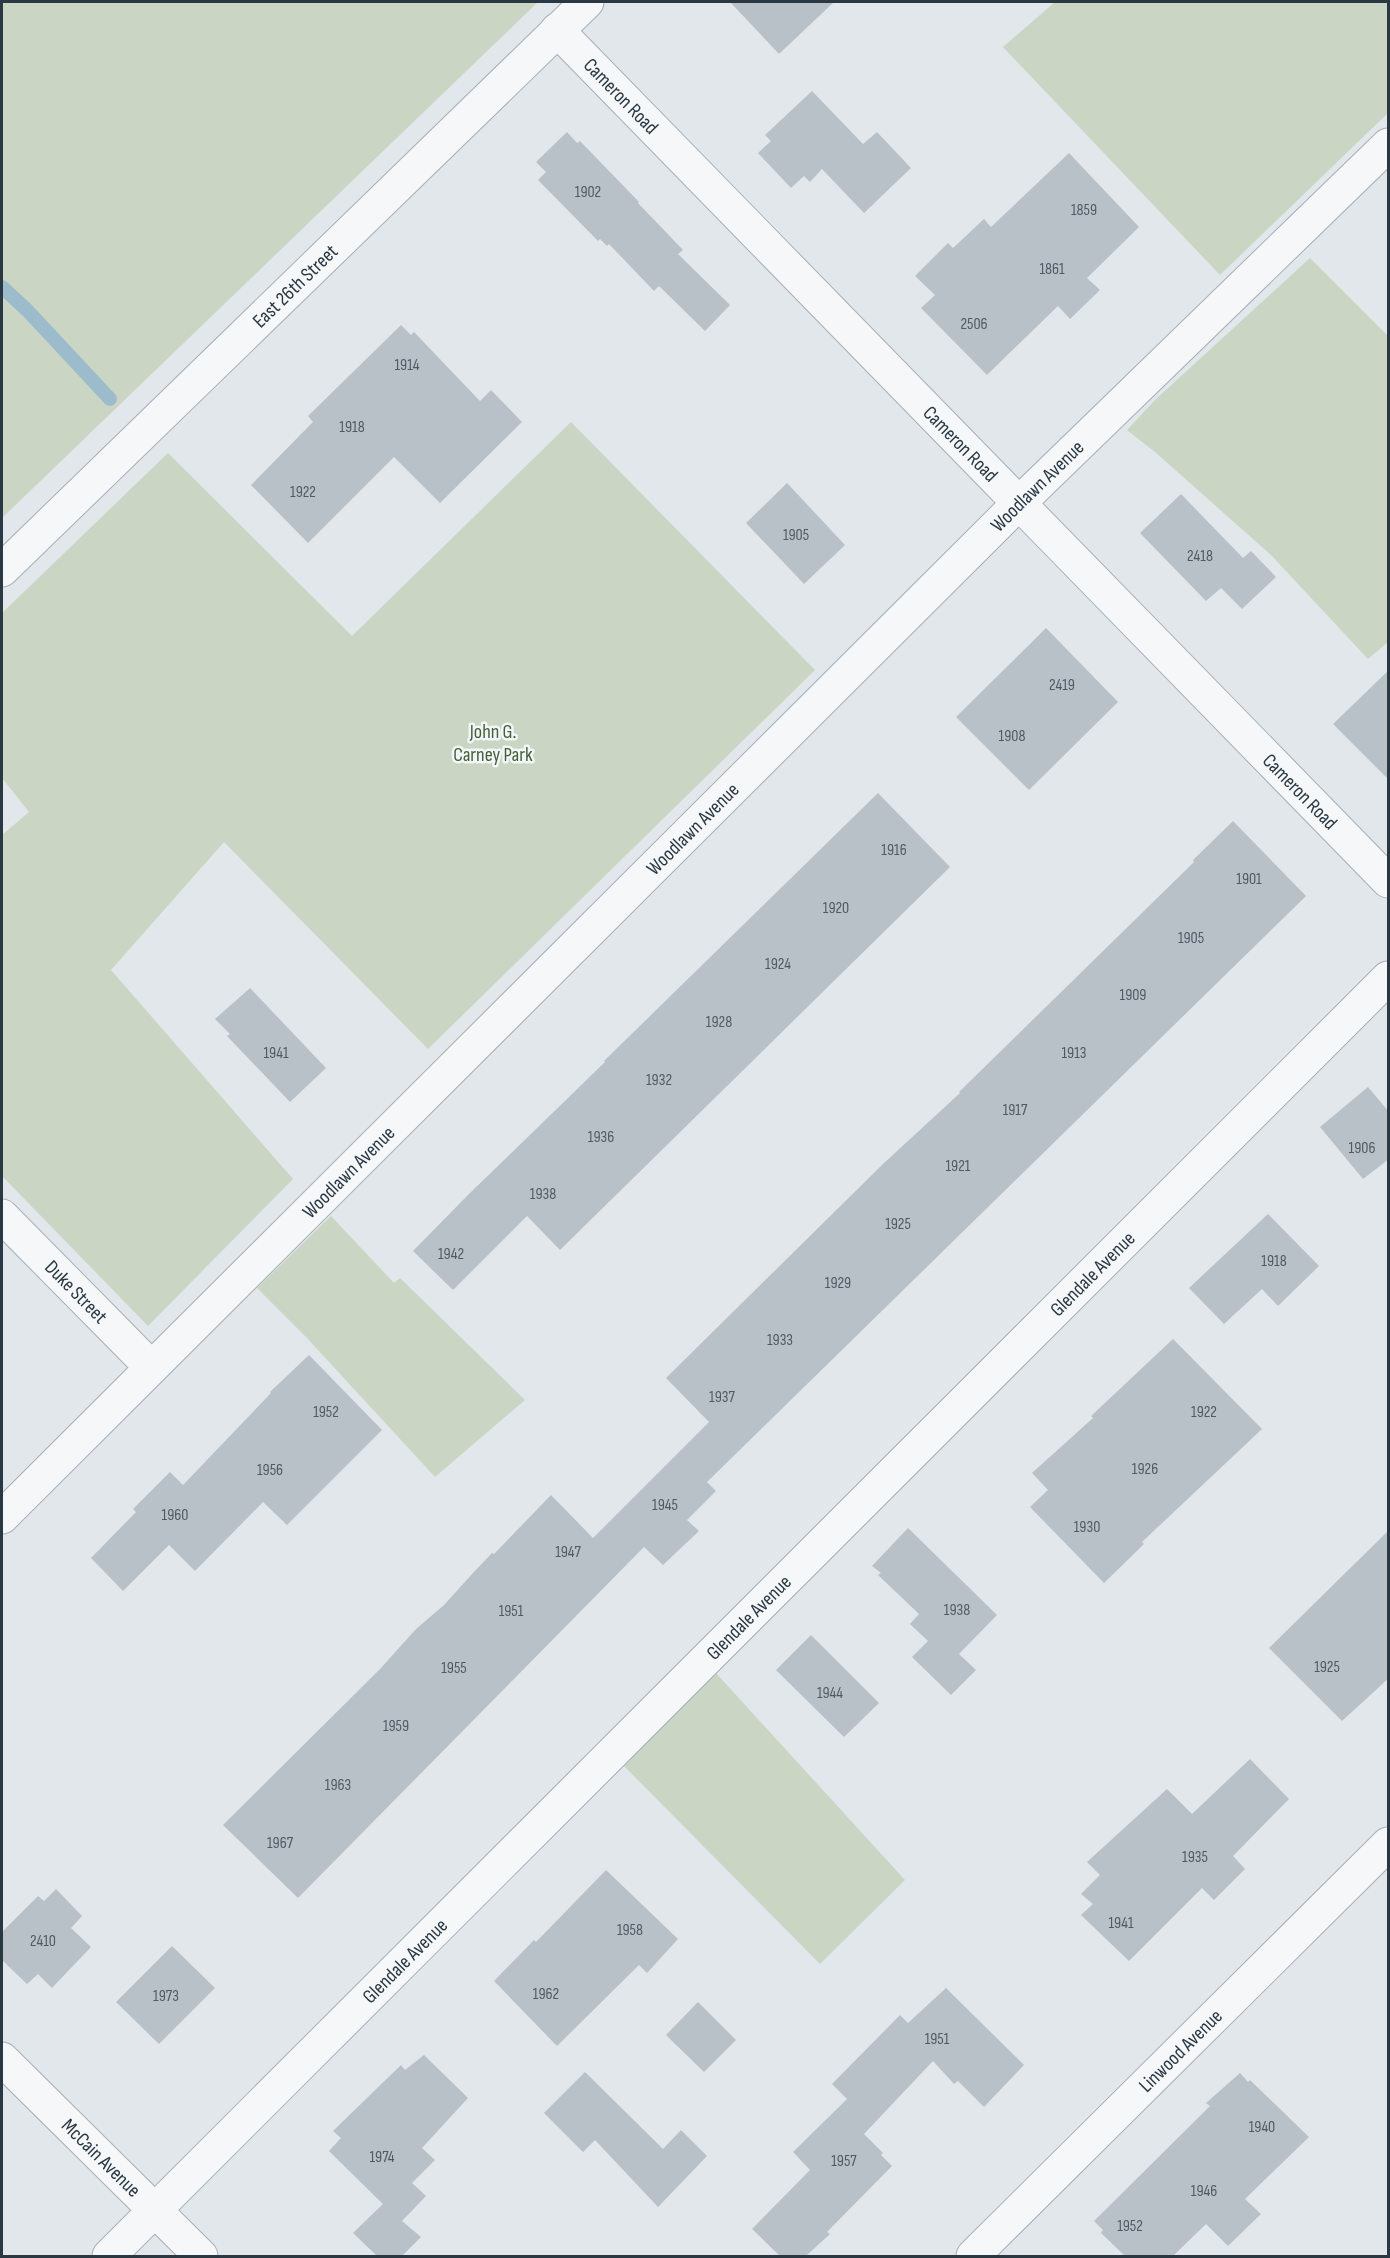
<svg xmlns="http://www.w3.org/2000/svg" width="1390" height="2258" font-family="'Sofia Sans Condensed',sans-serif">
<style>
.green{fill:#cbd5c3}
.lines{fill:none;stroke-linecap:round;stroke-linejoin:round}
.stream{stroke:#9dbccb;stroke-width:14}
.building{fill:#b9c1c8}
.minor-casing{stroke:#a7afb5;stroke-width:35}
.minor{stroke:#f5f7f9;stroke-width:33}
.labels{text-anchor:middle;stroke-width:5;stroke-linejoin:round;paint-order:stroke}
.number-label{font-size:16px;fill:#4e5a64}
.street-label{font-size:20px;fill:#2a3843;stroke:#f2f6f8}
.park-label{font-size:20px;fill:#465f37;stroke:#f2f6f8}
</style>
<rect width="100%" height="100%" fill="#e2e7eb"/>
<g class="green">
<path d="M 2,2 L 538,2 L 2,518 Z"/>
<path d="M 1055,2 L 1388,2 L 1388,113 L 1220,275 L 1003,47 Z"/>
<path d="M 1310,258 L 1388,336 L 1388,642 L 1368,659 L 1271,555 L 1155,452 L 1127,430 L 1155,400 Z"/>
<path d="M 571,422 L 815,670 L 428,1049 L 224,842 L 111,970 L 293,1179 L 148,1326 L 2,1176 L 2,835 L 29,812 L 2,778 L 2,613 L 168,453 L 352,636 Z"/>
<path d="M 331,1216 L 394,1283 L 400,1278 L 525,1400 L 435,1477 L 306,1337 L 257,1288 Z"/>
<path d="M 715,1672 L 905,1880 L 820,1964 L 624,1766 Z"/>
</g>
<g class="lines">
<path class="stream" d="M 2,287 L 27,310 L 110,399"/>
</g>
<g class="building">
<path d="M 730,2 L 834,2 L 779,54 Z"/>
<path d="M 812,91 L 863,144 L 877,132 L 911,168 L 864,213 L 822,169 L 810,182 L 804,176 L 791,188 L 758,153 L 771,141 L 765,135 Z"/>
<path d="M 567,132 L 577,143 L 580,141 L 639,202 L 638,203 L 683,250 L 678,254 L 730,305 L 705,331 L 659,286 L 654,291 L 609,244 L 607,246 L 600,239 L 598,241 L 538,180 L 546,172 L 536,162 Z"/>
<path d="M 1069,153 L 1139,227 L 1087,278 L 1100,290 L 1070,319 L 1058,306 L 987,375 L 921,308 L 935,295 L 915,276 L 948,243 L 953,248 L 984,219 L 991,227 Z"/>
<path d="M 401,325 L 411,335 L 414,332 L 480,401 L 491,390 L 522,422 L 440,503 L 394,457 L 308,543 L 251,485 L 313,422 L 308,416 Z"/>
<path d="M 787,483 L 845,545 L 804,584 L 746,523 Z"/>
<path d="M 1181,494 L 1243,558 L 1251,551 L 1276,577 L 1242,609 L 1221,588 L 1206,601 L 1140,533 Z"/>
<path d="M 1046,628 L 1118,702 L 1029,790 L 956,717 Z"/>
<path d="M 1389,670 L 1389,780 L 1333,724 Z"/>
<path d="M 878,793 L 950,867 L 560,1250 L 527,1216 L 453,1290 L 413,1251 L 468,1195 L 605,1062 L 604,1061 Z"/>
<path d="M 1233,821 L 1306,896 L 707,1482 L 716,1491 L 687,1520 L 699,1531 L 663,1565 L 644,1547 L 298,1898 L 223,1825 L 380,1669 L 416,1629 L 444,1605 L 473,1573 L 492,1553 L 494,1554 L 551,1495 L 593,1538 L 709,1422 L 666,1378 L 883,1164 L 960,1093 L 959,1092 L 1194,862 L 1193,860 Z"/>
<path d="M 250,988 L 326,1068 L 290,1102 L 227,1036 L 230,1034 L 215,1019 Z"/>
<path d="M 1368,1087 L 1389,1112 L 1389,1159 L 1363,1179 L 1320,1127 Z"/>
<path d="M 1268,1214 L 1319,1266 L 1278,1306 L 1262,1289 L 1224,1324 L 1189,1288 Z"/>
<path d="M 1173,1339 L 1262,1429 L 1142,1542 L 1144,1544 L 1104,1583 L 1030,1507 L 1048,1490 L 1032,1473 L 1093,1418 L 1091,1416 Z"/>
<path d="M 309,1355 L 382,1430 L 287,1525 L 263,1502 L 195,1571 L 169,1545 L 123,1591 L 91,1558 L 136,1512 L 133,1509 L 170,1472 L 183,1485 L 271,1393 L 270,1392 Z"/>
<path d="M 908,1528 L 997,1615 L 959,1654 L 976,1670 L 951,1695 L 912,1657 L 928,1641 L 910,1624 L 919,1614 L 878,1575 L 881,1573 L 872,1566 Z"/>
<path d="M 1389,1530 L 1389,1678 L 1342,1721 L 1269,1648 Z"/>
<path d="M 811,1635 L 879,1703 L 844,1737 L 776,1670 Z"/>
<path d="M 1250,1759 L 1289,1799 L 1233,1856 L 1245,1869 L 1214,1900 L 1202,1888 L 1129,1961 L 1081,1915 L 1093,1904 L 1081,1894 L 1100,1875 L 1087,1862 L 1167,1789 L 1192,1814 Z"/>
<path d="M 606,1870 L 678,1939 L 647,1973 L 639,1965 L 557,2046 L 494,1981 L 534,1940 L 536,1942 Z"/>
<path d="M 56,1889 L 82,1916 L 71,1928 L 91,1947 L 52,1988 L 38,1974 L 27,1984 L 2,1960 L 2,1932 L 38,1896 L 44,1901 Z"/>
<path d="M 172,1946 L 215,1988 L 159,2044 L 116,2002 Z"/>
<path d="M 946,1988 L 1024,2065 L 984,2107 L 958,2081 L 954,2084 L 933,2061 L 864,2134 L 883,2153 L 881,2155 L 892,2166 L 827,2232 L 830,2234 L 806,2256 L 780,2256 L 752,2229 L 810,2170 L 793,2152 L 847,2099 L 832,2084 L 900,2015 L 908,2023 Z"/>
<path d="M 698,2002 L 736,2040 L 704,2072 L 666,2035 Z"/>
<path d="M 424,2055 L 468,2098 L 422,2148 L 435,2160 L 412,2183 L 426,2196 L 402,2221 L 421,2237 L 402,2256 L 377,2256 L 353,2233 L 383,2204 L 389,2210 L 329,2151 L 341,2138 L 333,2131 L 401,2065 L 405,2070 Z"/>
<path d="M 585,2072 L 663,2149 L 681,2130 L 707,2156 L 658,2207 L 595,2140 L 583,2152 L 544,2113 Z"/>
<path d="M 1240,2073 L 1248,2082 L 1250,2080 L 1309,2137 L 1245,2199 L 1261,2214 L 1228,2246 L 1206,2224 L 1173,2256 L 1125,2256 L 1101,2233 L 1103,2230 L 1094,2221 L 1210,2106 L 1206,2103 Z"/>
</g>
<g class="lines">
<defs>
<g id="minor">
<path id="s1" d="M 557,30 L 1388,881"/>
<path id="s2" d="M 2,570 L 587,2"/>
<path id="s3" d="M 2,1216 L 151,1367"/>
<path id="s4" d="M 2,1517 L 1019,503 L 1388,145"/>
<path id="s5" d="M 2,2059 L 201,2256"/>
<path id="s6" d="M 109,2256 L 1388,978"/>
<path id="s7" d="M 973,2256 L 1388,1844"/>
</g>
</defs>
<use href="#minor" class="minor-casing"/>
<use href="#minor" class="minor"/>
</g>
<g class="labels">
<g class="number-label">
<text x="588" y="197">1902</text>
<text x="1084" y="215">1859</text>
<text x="1052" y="274">1861</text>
<text x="974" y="329">2506</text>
<text x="407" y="370">1914</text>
<text x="352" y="432">1918</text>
<text x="303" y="497">1922</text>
<text x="796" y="540">1905</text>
<text x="1200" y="561">2418</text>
<text x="1062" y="690">2419</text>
<text x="1012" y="741">1908</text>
<text x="894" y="855">1916</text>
<text x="1249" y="884">1901</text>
<text x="836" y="913">1920</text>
<text x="1191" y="943">1905</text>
<text x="778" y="969">1924</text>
<text x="1133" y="1000">1909</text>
<text x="719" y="1027">1928</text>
<text x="276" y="1058">1941</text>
<text x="1074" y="1058">1913</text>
<text x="659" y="1085">1932</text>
<text x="1015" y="1115">1917</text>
<text x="601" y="1142">1936</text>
<text x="1362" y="1153">1906</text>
<text x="958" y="1171">1921</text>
<text x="543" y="1199">1938</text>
<text x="898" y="1229">1925</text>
<text x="451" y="1259">1942</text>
<text x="1274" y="1266">1918</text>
<text x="838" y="1288">1929</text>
<text x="780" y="1345">1933</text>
<text x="722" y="1402">1937</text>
<text x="326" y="1417">1952</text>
<text x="1204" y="1417">1922</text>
<text x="1145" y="1474">1926</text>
<text x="270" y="1475">1956</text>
<text x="665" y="1510">1945</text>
<text x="175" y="1520">1960</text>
<text x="1087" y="1532">1930</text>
<text x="568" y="1557">1947</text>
<text x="957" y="1615">1938</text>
<text x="511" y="1616">1951</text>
<text x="1327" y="1672">1925</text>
<text x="454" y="1673">1955</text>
<text x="830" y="1698">1944</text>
<text x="396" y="1731">1959</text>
<text x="338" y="1790">1963</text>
<text x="280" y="1848">1967</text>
<text x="1195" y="1862">1935</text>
<text x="1121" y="1928">1941</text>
<text x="630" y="1935">1958</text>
<text x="43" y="1946">2410</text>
<text x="546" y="1999">1962</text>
<text x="166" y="2001">1973</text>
<text x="937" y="2044">1951</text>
<text x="1262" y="2132">1940</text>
<text x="382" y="2162">1974</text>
<text x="844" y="2166">1957</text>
<text x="1204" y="2196">1946</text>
<text x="1130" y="2231">1952</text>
</g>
<g class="street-label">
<text dy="7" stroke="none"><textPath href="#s1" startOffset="92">Cameron Road</textPath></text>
<text dy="7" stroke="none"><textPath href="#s2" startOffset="408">East 26th Street</textPath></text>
<text dy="7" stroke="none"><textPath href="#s1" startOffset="578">Cameron Road</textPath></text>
<text dy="7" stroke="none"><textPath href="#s4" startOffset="1461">Woodlawn Avenue</textPath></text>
<text dy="7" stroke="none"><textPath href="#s1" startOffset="1064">Cameron Road</textPath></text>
<text dy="7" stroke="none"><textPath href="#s4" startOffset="975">Woodlawn Avenue</textPath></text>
<text dy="7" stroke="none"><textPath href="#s4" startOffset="489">Woodlawn Avenue</textPath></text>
<text dy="7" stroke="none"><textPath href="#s6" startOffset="1390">Glendale Avenue</textPath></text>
<text dy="7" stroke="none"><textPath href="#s3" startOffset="106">Duke Street</textPath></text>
<text dy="7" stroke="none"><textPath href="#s6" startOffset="904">Glendale Avenue</textPath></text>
<text dy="7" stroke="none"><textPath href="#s6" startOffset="418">Glendale Avenue</textPath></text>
<text dy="7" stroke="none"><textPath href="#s7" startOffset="292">Linwood Avenue</textPath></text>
<text dy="7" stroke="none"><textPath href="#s5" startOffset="140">McCain Avenue</textPath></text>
</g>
<g class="park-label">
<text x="493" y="738">John G.<tspan x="493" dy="23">Carney Park</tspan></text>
</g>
</g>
<rect width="1390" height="2258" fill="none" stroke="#2a3843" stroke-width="6"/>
</svg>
